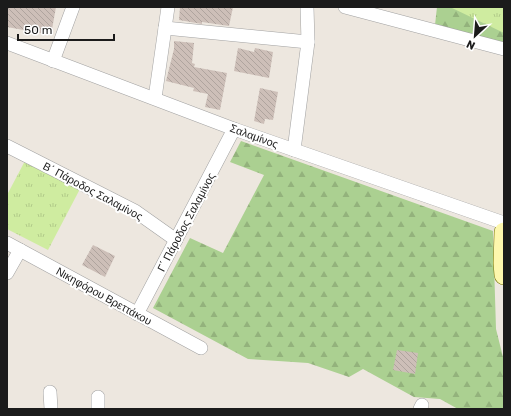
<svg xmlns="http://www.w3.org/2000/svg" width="511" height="416" font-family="Rubik,sans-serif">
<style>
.grass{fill:url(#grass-tufts)}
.forest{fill:url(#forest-firs)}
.building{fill:url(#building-back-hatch)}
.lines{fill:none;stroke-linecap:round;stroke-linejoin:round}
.street-casing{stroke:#a2a2a2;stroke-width:14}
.secondary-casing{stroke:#737200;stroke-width:20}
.street{stroke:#fff;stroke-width:13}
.secondary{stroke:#fdf7ad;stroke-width:19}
.labels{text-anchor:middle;stroke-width:4;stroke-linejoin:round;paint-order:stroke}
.street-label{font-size:11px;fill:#1b1b1b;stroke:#fff}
</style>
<defs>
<pattern id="grass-tufts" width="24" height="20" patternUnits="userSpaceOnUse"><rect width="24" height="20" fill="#cfeca0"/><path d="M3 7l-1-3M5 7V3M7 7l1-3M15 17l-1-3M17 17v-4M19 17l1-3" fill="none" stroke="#b1ca89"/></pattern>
<pattern id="forest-firs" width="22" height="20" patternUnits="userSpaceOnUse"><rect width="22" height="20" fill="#abd091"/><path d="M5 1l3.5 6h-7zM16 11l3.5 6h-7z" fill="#93b27c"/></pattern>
<pattern id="building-back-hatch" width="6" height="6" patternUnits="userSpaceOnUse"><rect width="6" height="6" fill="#cdbfb8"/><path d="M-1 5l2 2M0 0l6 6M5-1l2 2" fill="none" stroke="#afa49e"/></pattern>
</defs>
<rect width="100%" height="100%" fill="#ede7df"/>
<g class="grass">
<path d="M 437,7 L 504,7 L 504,44 Z"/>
<path d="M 26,159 L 81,187 L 48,250 L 7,229 L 7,195 Z"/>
</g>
<g class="forest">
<path d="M 437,7 L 450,7 L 504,33 L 504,44 L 435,25 Z"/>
<path d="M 241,141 L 493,231 L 496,329 L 504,361 L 504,409 L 458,409 L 440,399 L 414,397 L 363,369 L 349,377 L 308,363 L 248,359 L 153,308 L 190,238 L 223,253 L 264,175 L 230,162 Z"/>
</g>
<g class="building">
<path d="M 7,7 L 56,7 L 51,35 L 7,27 Z"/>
<path d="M 180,7 L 233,7 L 229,26 L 202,22 L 202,24 L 179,20 Z"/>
<path d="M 174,41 L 194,43 L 192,63 L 195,64 L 194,67 L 227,73 L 220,110 L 205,107 L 208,94 L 193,91 L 194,88 L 166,81 L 174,49 Z"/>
<path d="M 238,48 L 254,52 L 255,48 L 273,52 L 269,78 L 234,71 Z"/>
<path d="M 260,88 L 278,92 L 273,120 L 265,119 L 264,124 L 254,121 Z"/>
<path d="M 93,245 L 115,256 L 105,277 L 82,265 Z"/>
<path d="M 397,350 L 418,353 L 415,374 L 393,370 Z"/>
</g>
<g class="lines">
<defs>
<g id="street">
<path d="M 345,7 L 504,49"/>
<path d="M 165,28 L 308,42"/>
<path d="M 7,43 L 234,129 L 504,223"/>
<path d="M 53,61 L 73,7"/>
<path d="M 155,98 L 168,7"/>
<path d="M 7,146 L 135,211 L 176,240"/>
<path d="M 294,150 L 308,42 L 307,7"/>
<path d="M 7,243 L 201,348"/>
<path d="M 7,273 L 20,250"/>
<path d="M 137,314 L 234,129"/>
<path d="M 50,392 L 51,409"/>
<path d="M 98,409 L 98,397"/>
<path d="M 420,409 L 422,405"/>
</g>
<path id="secondary" d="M 504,232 L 503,263 L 504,275"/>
</defs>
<use href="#street" class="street-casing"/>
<use href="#secondary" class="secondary-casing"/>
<use href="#street" class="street"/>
<use href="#secondary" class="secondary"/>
</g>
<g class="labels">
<g class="street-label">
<text transform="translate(254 136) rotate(20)" y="4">Σαλαμίνος</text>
<text transform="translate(93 191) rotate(28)" y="4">Β΄ Πάροδος Σαλαμίνος</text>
<text transform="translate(186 222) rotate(-62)" y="4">Γ΄ Πάροδος Σαλαμίνος</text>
<text transform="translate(104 296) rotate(29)" y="4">Νικηφόρου Βρεττάκου</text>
</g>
</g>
<rect width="511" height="416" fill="none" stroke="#1b1b1b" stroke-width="16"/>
<g transform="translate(475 36) rotate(206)" stroke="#ffffff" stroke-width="3" paint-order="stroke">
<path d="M0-3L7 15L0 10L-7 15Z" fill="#1b1b1b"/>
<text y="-6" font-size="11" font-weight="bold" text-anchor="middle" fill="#1b1b1b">N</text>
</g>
<path d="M18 34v6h96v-6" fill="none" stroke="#1b1b1b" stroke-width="2"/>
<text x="24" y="34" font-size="12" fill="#1b1b1b" stroke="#ffffff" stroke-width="3" paint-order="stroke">50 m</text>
</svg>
